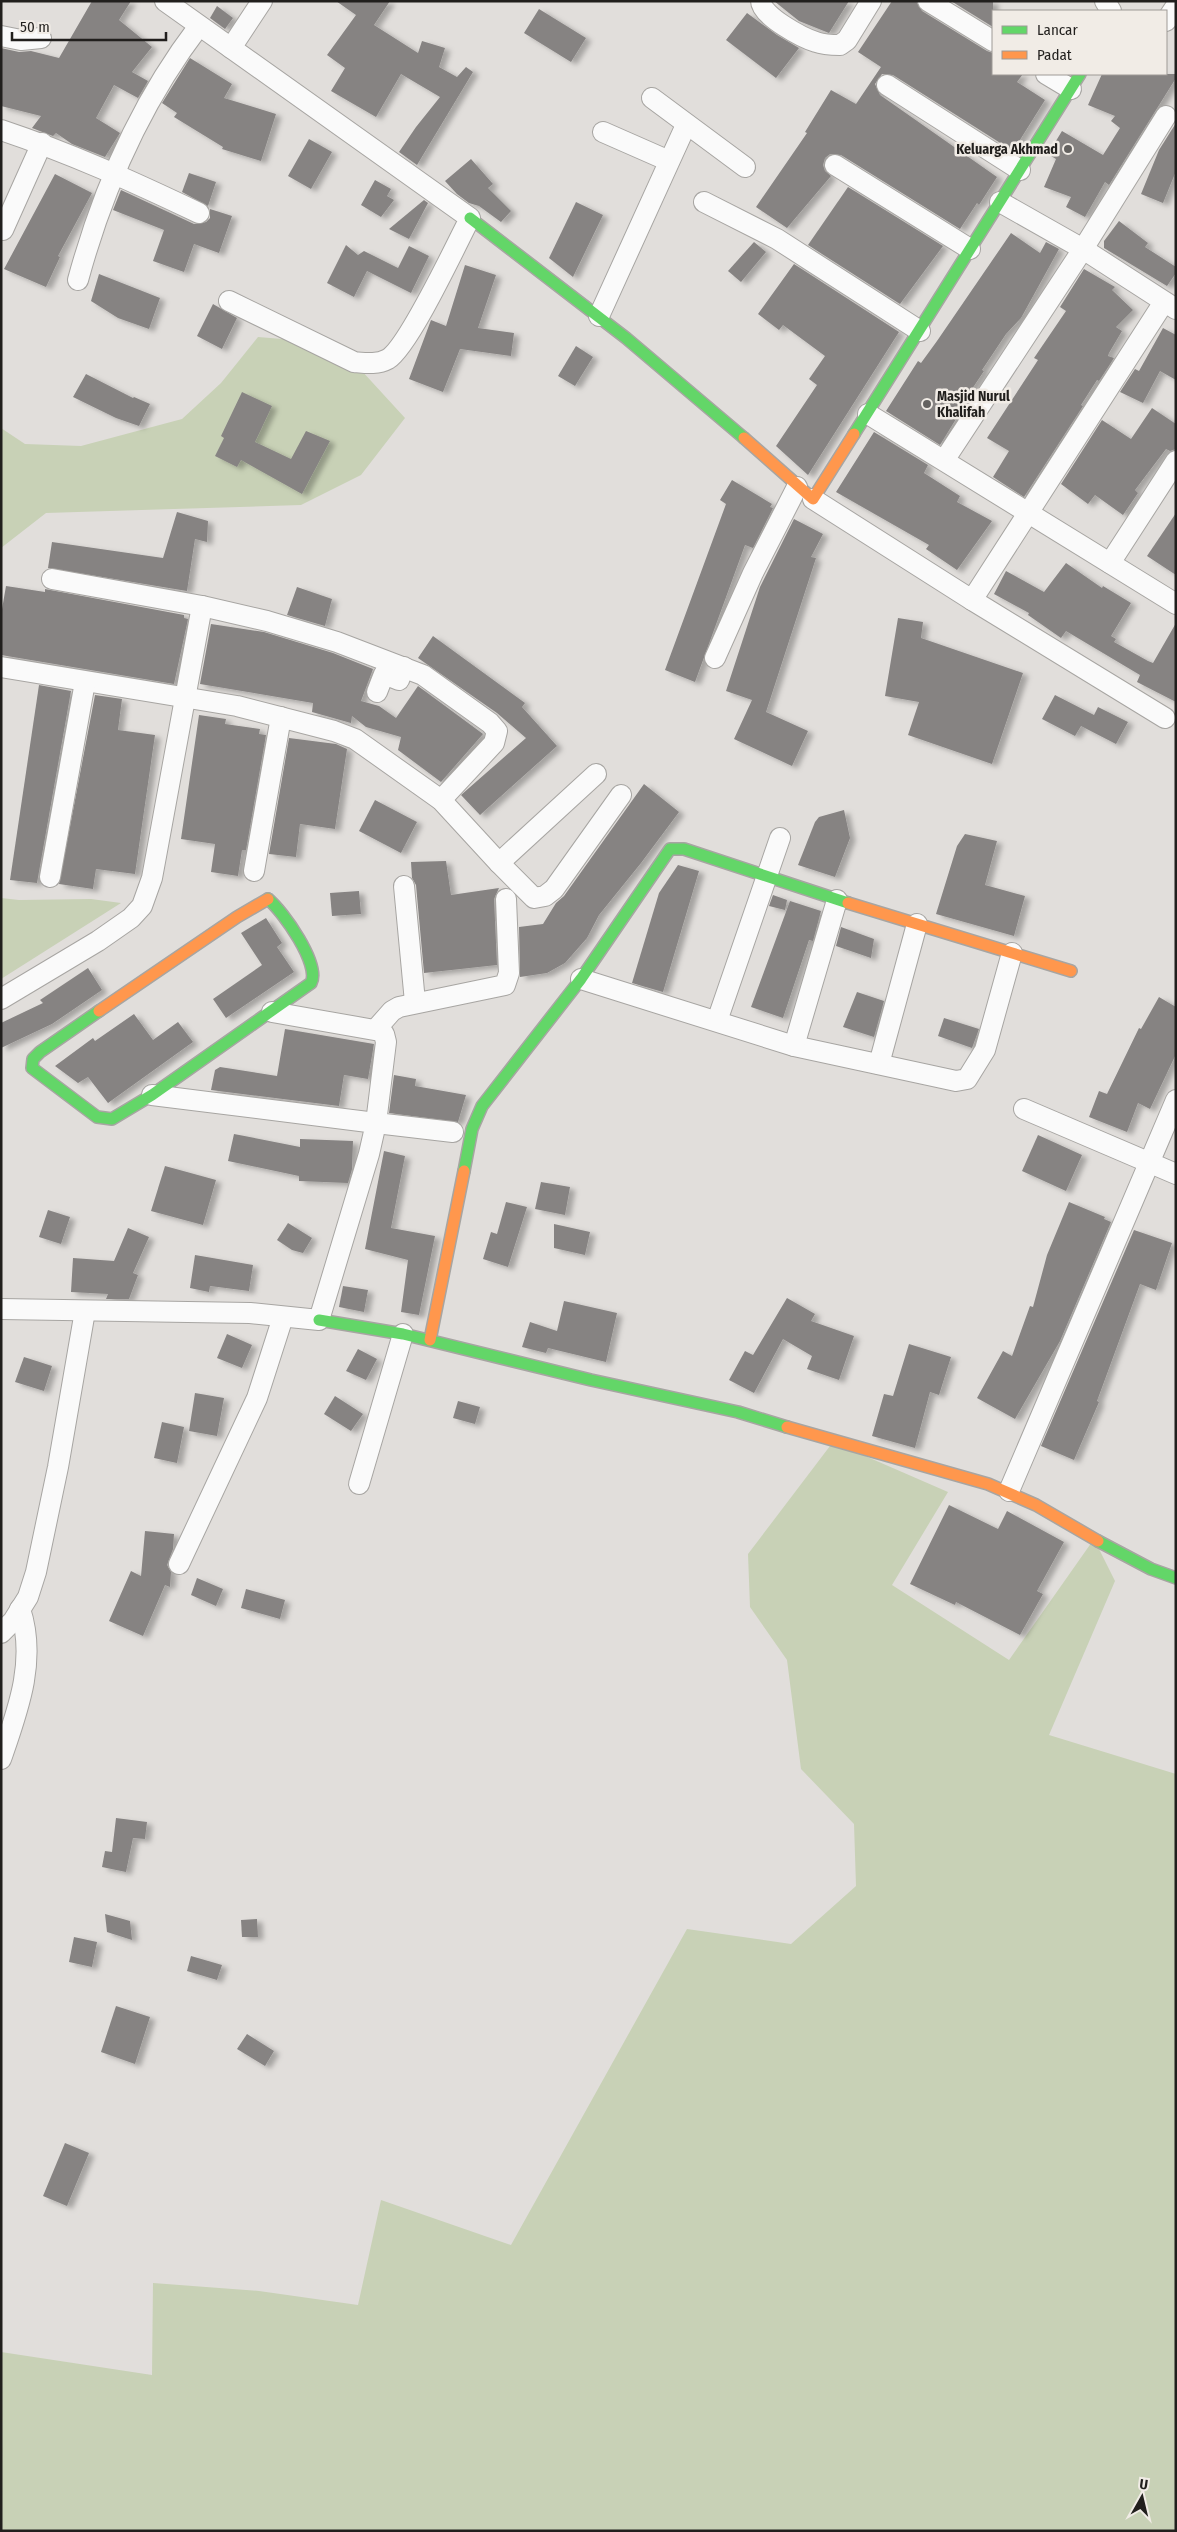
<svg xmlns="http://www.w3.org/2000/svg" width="1177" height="2532" font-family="'Fira Sans Condensed',sans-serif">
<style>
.green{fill:#c8d1b6}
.building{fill:#868382;filter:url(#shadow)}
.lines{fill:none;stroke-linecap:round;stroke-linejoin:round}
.street-casing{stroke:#a7a5a2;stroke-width:22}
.fast-casing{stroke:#a7a5a2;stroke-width:14}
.slow-casing{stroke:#a7a5a2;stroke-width:14}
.street{stroke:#fafafa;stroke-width:20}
.fast{stroke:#63d668;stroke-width:11}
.slow{stroke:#ff974d;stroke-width:11}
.poi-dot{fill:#646260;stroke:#f1ece6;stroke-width:2}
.labels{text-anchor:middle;stroke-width:5;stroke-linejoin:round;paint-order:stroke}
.poi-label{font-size:14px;font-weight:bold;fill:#211f1d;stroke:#f1ece6;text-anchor:end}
</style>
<defs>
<filter id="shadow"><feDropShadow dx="5.5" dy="3" stdDeviation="2.5" flood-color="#0004"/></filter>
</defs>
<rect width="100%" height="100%" fill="#e1dedb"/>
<g class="green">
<path d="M 258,337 L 307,341 L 361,370 L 405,418 L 361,475 L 301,505 L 46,513 L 1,548 L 1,428 L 25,444 L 81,446 L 182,419 L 221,383 Z"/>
<path d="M 1,898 L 19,900 L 91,899 L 121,903 L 1,979 Z"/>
<path d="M 833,1442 L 948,1492 L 892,1585 L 1009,1660 L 1094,1539 L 1115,1581 L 1049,1735 L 1176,1774 L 1176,2531 L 1,2531 L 1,2352 L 152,2375 L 153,2283 L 259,2291 L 358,2305 L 381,2200 L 511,2245 L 687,1929 L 791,1944 L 856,1886 L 854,1824 L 801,1769 L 787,1660 L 750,1607 L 748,1554 Z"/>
</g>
<g class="building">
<path d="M 92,1 L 131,1 L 119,20 L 152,47 L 132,72 L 148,81 L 138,98 L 114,85 L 96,118 L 120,133 L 105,157 L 72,144 L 56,133 L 53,136 L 32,128 L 41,116 L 1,106 L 1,48 L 19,52 L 31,51 L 59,58 Z"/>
<path d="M 336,1 L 390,1 L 374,25 L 418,53 L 422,41 L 445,48 L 439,67 L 457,77 L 466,67 L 473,72 L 417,165 L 399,152 L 416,127 L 440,97 L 401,74 L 376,117 L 331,91 L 345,68 L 327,55 L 356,15 Z"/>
<path d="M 774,1 L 849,1 L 829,33 L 799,21 Z"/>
<path d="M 892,1 L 916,1 L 922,11 L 987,51 L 993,53 L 993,74 L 1023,74 L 1017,82 L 1045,100 L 1013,151 L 893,75 L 882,74 L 875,84 L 880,95 L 997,177 L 979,205 L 977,203 L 960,229 L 841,155 L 830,154 L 825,158 L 823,165 L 825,171 L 831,176 L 787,228 L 756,207 L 807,133 L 805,132 L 831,90 L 856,104 L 881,67 L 858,52 Z"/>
<path d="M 951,1 L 993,1 L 993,27 Z"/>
<path d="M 217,6 L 233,18 L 225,29 L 210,18 Z"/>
<path d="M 539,9 L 586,38 L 571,62 L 524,33 Z"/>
<path d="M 747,13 L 777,35 L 799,48 L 776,78 L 726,40 Z"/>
<path d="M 190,58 L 232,84 L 224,98 L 276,114 L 261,161 L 222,149 L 223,147 L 174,117 L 177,113 L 162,103 Z"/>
<path d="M 1102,74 L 1176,74 L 1176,78 L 1109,185 L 1105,182 L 1085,217 L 1066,207 L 1071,197 L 1044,187 L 1056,159 L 1048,154 L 1062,131 L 1103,155 L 1120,128 L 1111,121 L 1115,116 L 1088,105 Z"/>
<path d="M 1176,123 L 1176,171 L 1163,203 L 1141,194 L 1159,150 Z"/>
<path d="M 309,139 L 332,152 L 311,189 L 288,176 Z"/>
<path d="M 471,159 L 493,184 L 488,188 L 511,211 L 501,222 L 479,206 L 469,203 L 457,194 L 445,181 Z"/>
<path d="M 189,173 L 216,182 L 208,206 L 182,192 Z"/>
<path d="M 55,174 L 92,193 L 58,256 L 60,257 L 46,287 L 4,269 Z"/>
<path d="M 375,180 L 391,189 L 387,196 L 394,200 L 381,217 L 361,205 Z"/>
<path d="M 848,187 L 943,246 L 900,304 L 808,245 Z"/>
<path d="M 121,190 L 194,224 L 206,222 L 210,218 L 210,209 L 232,216 L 219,253 L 194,244 L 184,272 L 153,261 L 164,230 L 113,210 Z"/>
<path d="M 424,200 L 428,203 L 409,239 L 389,229 Z"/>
<path d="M 576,202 L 603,215 L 573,277 L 549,258 Z"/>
<path d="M 1119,221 L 1148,243 L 1145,247 L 1176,267 L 1176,273 L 1167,286 L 1104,248 L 1104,241 Z"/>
<path d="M 1011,233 L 1040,253 L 1046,242 L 1059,249 L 1021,318 L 1006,334 L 982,370 L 984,371 L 970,392 L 972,393 L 940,445 L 886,411 L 918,361 L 921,363 L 937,341 Z"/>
<path d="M 754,242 L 766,252 L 741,282 L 728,271 Z"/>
<path d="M 346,245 L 358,255 L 364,251 L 398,268 L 409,246 L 429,256 L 411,293 L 367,271 L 354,297 L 327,283 Z"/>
<path d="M 794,264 L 899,332 L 808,475 L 776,446 L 817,385 L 809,379 L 825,356 L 783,325 L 779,330 L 758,314 Z"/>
<path d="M 465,265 L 496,275 L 478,328 L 514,333 L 511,356 L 460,349 L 443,392 L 409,379 L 431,320 L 446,326 Z"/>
<path d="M 1084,269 L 1115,287 L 1112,290 L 1133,310 L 1116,327 L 1122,331 L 1109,353 L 1108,356 L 1114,358 L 1099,381 L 1097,380 L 1081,405 L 1083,406 L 1024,497 L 993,477 L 1009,451 L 987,438 L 1038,360 L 1034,358 L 1066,311 L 1060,307 Z"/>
<path d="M 99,274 L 160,298 L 149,329 L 118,318 L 91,301 Z"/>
<path d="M 213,304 L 237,318 L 222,349 L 197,336 Z"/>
<path d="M 1163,328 L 1176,335 L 1176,380 L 1160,371 L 1143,403 L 1120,392 L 1135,369 L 1139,371 Z"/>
<path d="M 576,346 L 593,357 L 575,386 L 558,376 Z"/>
<path d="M 86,374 L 133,398 L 134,397 L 150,404 L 139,426 L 116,418 L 73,397 Z"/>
<path d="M 242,392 L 272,406 L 255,442 L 291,459 L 306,431 L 330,441 L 302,494 L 241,460 L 237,467 L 215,456 L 224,438 L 221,436 Z"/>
<path d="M 1152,408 L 1176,424 L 1176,449 L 1170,451 L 1166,449 L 1135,490 L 1138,493 L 1123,515 L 1095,495 L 1088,504 L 1061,484 L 1102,420 L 1131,439 Z"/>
<path d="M 874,432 L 928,465 L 924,473 L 960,496 L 957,502 L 992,521 L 957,570 L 926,549 L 929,545 L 836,492 Z"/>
<path d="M 732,480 L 772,504 L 770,507 L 773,508 L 753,548 L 745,545 L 695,682 L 665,670 L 726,504 L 720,500 Z"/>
<path d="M 177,512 L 208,521 L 207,542 L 195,539 L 187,591 L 48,568 L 52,542 L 163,558 Z"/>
<path d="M 1176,513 L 1176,575 L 1147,556 Z"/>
<path d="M 794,519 L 823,534 L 811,557 L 816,558 L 766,712 L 808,731 L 792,766 L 734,739 L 752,700 L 726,691 L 760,587 Z"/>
<path d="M 1066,563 L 1102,588 L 1103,586 L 1131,603 L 1111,636 L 1116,639 L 1114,642 L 1148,661 L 1153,663 L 1176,623 L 1176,702 L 1137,682 L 1140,675 L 1066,631 L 1061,638 L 1028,615 L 1029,613 L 994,594 L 1006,571 L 1044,592 Z"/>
<path d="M 6,586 L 45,592 L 45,589 L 184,615 L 184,618 L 188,619 L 174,684 L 1,655 L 1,615 Z"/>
<path d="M 297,587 L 332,599 L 325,626 L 287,615 Z"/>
<path d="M 898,618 L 923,622 L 921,638 L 1023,673 L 992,764 L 908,735 L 919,702 L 885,696 Z"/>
<path d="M 211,624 L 264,632 L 333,653 L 373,669 L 361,701 L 379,706 L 396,718 L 418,686 L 483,734 L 441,782 L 398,750 L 401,737 L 366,727 L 352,716 L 351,723 L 312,712 L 313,703 L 200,684 Z"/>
<path d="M 433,636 L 525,703 L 522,707 L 557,746 L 480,815 L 461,795 L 526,738 L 497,713 L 418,658 Z"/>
<path d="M 39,685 L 71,691 L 37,883 L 10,880 Z"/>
<path d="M 95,695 L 122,699 L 118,730 L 155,735 L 135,874 L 96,869 L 93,889 L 59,884 Z"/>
<path d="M 1055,695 L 1094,715 L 1098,707 L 1128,722 L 1116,744 L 1081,726 L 1075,736 L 1042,719 Z"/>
<path d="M 199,715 L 226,719 L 225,724 L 260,729 L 259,734 L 266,735 L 246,850 L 242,850 L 238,876 L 211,872 L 215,844 L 181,839 Z"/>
<path d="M 289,738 L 336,744 L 347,749 L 335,829 L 300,824 L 296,857 L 269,854 Z"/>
<path d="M 644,784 L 679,812 L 641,863 L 599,915 L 587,938 L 565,963 L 547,973 L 520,977 L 519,927 L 543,924 L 556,903 L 564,896 Z"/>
<path d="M 375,800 L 417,822 L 401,853 L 359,831 Z"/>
<path d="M 844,810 L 850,838 L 835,877 L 798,865 L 815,822 L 819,817 Z"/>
<path d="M 965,834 L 997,841 L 985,885 L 1025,896 L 1014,936 L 936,914 L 957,846 Z"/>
<path d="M 446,861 L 451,895 L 499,888 L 494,899 L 497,965 L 424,973 L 416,885 L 412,878 L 411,862 Z"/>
<path d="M 678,865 L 699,871 L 663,992 L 632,983 L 659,893 Z"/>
<path d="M 359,891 L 361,914 L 332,916 L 330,893 Z"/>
<path d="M 773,895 L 787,900 L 785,910 L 769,906 Z"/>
<path d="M 790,901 L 821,911 L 813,941 L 809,940 L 783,1018 L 751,1007 Z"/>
<path d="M 266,918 L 282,943 L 277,947 L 294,972 L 226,1018 L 213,999 L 262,965 L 241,933 Z"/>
<path d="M 841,927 L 874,939 L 871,958 L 836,946 Z"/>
<path d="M 88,968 L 102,990 L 52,1024 L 1,1048 L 1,1023 L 43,1003 L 40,1000 Z"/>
<path d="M 857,992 L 884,1001 L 874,1037 L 843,1027 Z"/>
<path d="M 1159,997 L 1176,1007 L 1176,1054 L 1150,1109 L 1138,1103 L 1127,1132 L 1089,1117 L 1099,1091 L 1107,1094 L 1139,1028 L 1141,1029 Z"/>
<path d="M 134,1014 L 153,1040 L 178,1022 L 193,1042 L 108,1103 L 88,1077 L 78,1083 L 55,1066 L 93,1038 L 95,1041 Z"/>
<path d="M 944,1018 L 979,1029 L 972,1048 L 938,1036 Z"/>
<path d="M 285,1029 L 374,1044 L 368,1079 L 344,1075 L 339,1106 L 211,1090 L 215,1070 L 220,1067 L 277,1076 Z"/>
<path d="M 394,1075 L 416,1079 L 415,1086 L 466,1095 L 458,1122 L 389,1113 Z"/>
<path d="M 234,1134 L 300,1147 L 300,1139 L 353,1141 L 352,1169 L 348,1183 L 299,1181 L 299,1176 L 228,1161 Z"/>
<path d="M 1038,1135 L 1082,1155 L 1066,1191 L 1022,1171 Z"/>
<path d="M 384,1151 L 405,1156 L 391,1228 L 435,1236 L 419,1315 L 401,1312 L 408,1260 L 365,1249 Z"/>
<path d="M 165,1166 L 216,1180 L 203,1225 L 151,1211 Z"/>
<path d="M 541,1182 L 570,1187 L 565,1215 L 535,1209 Z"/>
<path d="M 506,1202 L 527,1207 L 508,1267 L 483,1259 L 491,1232 L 497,1234 Z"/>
<path d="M 1069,1202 L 1105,1217 L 1104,1219 L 1111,1222 L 1060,1341 L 1015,1419 L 977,1398 L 1003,1351 L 1012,1356 L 1030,1306 L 1033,1307 L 1047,1255 Z"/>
<path d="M 48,1210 L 70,1217 L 61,1244 L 39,1237 Z"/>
<path d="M 288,1223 L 312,1238 L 303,1253 L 292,1250 L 277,1240 Z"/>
<path d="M 554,1224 L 590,1232 L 585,1255 L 554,1248 Z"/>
<path d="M 128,1228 L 149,1237 L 133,1273 L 138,1275 L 129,1299 L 106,1299 L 108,1294 L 71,1292 L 73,1258 L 114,1261 Z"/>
<path d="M 1134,1230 L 1172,1243 L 1156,1290 L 1140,1284 L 1097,1401 L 1099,1402 L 1074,1460 L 1041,1446 Z"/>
<path d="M 195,1255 L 253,1265 L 249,1291 L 210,1286 L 209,1292 L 190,1288 Z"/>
<path d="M 343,1286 L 368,1290 L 364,1312 L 339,1307 Z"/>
<path d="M 787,1298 L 815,1314 L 811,1321 L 854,1336 L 839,1380 L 807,1369 L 812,1356 L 783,1339 L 754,1393 L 729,1380 L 745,1351 L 753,1355 Z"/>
<path d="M 564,1301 L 617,1313 L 606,1362 L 548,1348 L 546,1353 L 522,1347 L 530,1322 L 557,1331 Z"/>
<path d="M 227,1334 L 252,1345 L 242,1368 L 217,1358 Z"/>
<path d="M 909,1344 L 951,1357 L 939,1395 L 930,1392 L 915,1448 L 872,1436 L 884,1394 L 893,1396 Z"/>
<path d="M 358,1349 L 377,1359 L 366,1380 L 346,1371 Z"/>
<path d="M 24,1357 L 52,1366 L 44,1391 L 15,1382 Z"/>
<path d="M 195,1393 L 224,1398 L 217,1436 L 189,1431 Z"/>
<path d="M 335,1396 L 363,1414 L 351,1431 L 324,1414 Z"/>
<path d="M 458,1401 L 480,1407 L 475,1424 L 453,1418 Z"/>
<path d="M 162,1422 L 184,1427 L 177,1463 L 154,1458 Z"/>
<path d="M 949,1505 L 998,1529 L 1007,1511 L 1064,1542 L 1037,1591 L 1043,1594 L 1020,1635 L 956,1602 L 955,1605 L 910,1584 Z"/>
<path d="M 145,1531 L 174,1534 L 173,1549 L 167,1565 L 171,1572 L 170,1587 L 165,1585 L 143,1636 L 109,1621 L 131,1571 L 141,1576 Z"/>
<path d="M 197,1578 L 223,1589 L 216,1606 L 191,1595 Z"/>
<path d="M 246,1589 L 285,1600 L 280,1619 L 241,1608 Z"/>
<path d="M 116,1818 L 147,1822 L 145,1839 L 133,1838 L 126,1872 L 102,1867 L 105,1851 L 112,1852 Z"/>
<path d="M 105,1914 L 130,1921 L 132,1940 L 107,1932 Z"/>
<path d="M 257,1919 L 258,1937 L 242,1937 L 241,1920 Z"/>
<path d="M 74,1937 L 97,1942 L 92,1967 L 69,1962 Z"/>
<path d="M 191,1956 L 222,1965 L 217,1980 L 187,1971 Z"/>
<path d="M 116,2006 L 150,2017 L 135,2064 L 101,2052 Z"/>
<path d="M 247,2034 L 274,2051 L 265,2066 L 237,2049 Z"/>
<path d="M 65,2143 L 89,2153 L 67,2206 L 43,2196 Z"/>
</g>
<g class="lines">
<defs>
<g id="street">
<path d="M 165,1 L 470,218 C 456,245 409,346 388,359 C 377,365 365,363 354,362 L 229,301"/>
<path d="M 761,1 C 761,16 803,38 816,42 C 824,45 832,45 840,45 L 847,40 L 871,1"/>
<path d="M 928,1 L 993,41"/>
<path d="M 1105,1 L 1111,11"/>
<path d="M 1166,21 L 1176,6"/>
<path d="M 1,36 L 21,40 L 41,38"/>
<path d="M 231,48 L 262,1"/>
<path d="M 1046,74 L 1071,89"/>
<path d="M 887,85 L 1020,170"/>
<path d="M 652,98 L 745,167"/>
<path d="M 1,130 C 70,153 134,182 199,213"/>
<path d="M 603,132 L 669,161"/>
<path d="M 835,165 L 970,249"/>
<path d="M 704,202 L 777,239 L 920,331"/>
<path d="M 1000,202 L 1083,249 L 1176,309"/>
<path d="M 3,230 L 42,143"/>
<path d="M 78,280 C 103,188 141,102 199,26"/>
<path d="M 599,316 L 686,125"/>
<path d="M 868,414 L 1176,604"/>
<path d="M 945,459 L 1083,249 L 1166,116"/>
<path d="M 813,499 L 972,600 L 1164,302"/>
<path d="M 1110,563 L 1176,461"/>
<path d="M 52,579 L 202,606 L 267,621 L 337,642 L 423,675 L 490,723 L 497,731 L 494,743 L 441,800"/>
<path d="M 972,600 L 1165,718"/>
<path d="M 715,658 L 753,573 L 797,487"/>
<path d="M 1,667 L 237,706 L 334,731 L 355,739 L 441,800 L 499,863 L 596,774"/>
<path d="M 377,692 L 384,674 L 399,680 L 404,667"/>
<path d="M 499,863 L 534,898 L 545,896 L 554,889 L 621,795"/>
<path d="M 254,871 L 281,717"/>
<path d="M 50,877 L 85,682"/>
<path d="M 404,886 L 415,1002"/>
<path d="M 581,979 L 794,1046 L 956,1081 L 967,1079 L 985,1050 L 1012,953"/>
<path d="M 1,999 L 98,941 L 131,918 L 142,906 L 152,878 L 202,606"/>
<path d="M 272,1012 L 380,1031 L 384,1034 L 386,1042 L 376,1123 L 453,1132"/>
<path d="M 717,1021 L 780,838"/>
<path d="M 376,1029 L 392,1011 L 399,1007 L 505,985 L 509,973 L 506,899"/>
<path d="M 794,1046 L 837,900"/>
<path d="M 879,1064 L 917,924"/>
<path d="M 1024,1109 L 1176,1174"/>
<path d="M 1,1309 L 250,1313 L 319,1320 L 369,1154 L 376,1123 L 152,1095"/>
<path d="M 359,1484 L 403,1334"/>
<path d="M 1009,1491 L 1176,1100"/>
<path d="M 179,1564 L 257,1398 L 283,1317"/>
<path d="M 1,1633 L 13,1621 L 28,1597 L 36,1572 L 58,1467 L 85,1311"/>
<path d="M 1,1759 C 18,1710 37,1660 20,1609"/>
</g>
<g id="fast">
<path d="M 470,218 L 626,338 L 744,438"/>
<path d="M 854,434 L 1080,74"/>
<path d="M 99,1011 L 40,1052 L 33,1059 L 32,1068 L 97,1117 L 112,1119 L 152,1095 L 311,983 C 321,965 283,911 268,899"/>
<path d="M 464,1171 L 472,1129 L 482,1106 L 581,979 L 670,849 L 684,849 L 848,903"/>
<path d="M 319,1320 L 403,1334 L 591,1380 L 738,1412 L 787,1427"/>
<path d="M 1098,1541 L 1151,1569 L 1176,1578"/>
</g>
<g id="slow">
<path d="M 744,438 L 813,499 L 854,434"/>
<path d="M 848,903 L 1071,971"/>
<path d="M 99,1011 L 237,917 L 268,899"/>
<path d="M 430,1340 L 464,1171"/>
<path d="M 787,1427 L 988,1484 L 1036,1505 L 1098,1541"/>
</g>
</defs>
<use href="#street" class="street-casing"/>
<use href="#fast" class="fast-casing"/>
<use href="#slow" class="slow-casing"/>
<use href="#street" class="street"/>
<use href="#fast" class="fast"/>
<use href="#slow" class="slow"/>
</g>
<g class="poi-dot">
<circle cx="1068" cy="149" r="5"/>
<circle cx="927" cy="404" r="5"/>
</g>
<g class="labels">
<g class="poi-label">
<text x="1058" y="154">Keluarga Akhmad</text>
<text x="937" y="401" text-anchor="start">Masjid Nurul<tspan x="937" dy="16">Khalifah</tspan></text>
</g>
</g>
<rect width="1177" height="2532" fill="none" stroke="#211f1d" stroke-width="5"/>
<rect x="992" y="10" width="175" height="65" fill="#f1ece6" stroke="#9e9a96"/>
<rect x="1002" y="26" width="25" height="8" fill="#63d668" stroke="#9e9a96"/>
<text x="1037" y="35" font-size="15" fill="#211f1d">Lancar</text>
<rect x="1002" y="51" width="25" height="8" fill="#ff974d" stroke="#9e9a96"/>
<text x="1037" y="60" font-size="15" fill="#211f1d">Padat</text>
<g transform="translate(1142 2497) rotate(8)" stroke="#f1ece6" stroke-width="4" paint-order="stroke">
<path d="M0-4L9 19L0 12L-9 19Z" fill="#211f1d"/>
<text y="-8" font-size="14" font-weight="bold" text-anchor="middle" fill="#211f1d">U</text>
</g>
<path d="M12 32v8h154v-8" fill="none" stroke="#211f1d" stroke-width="2.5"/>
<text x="20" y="32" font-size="15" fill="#211f1d" stroke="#f1ece6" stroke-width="4" paint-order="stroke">50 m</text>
</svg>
